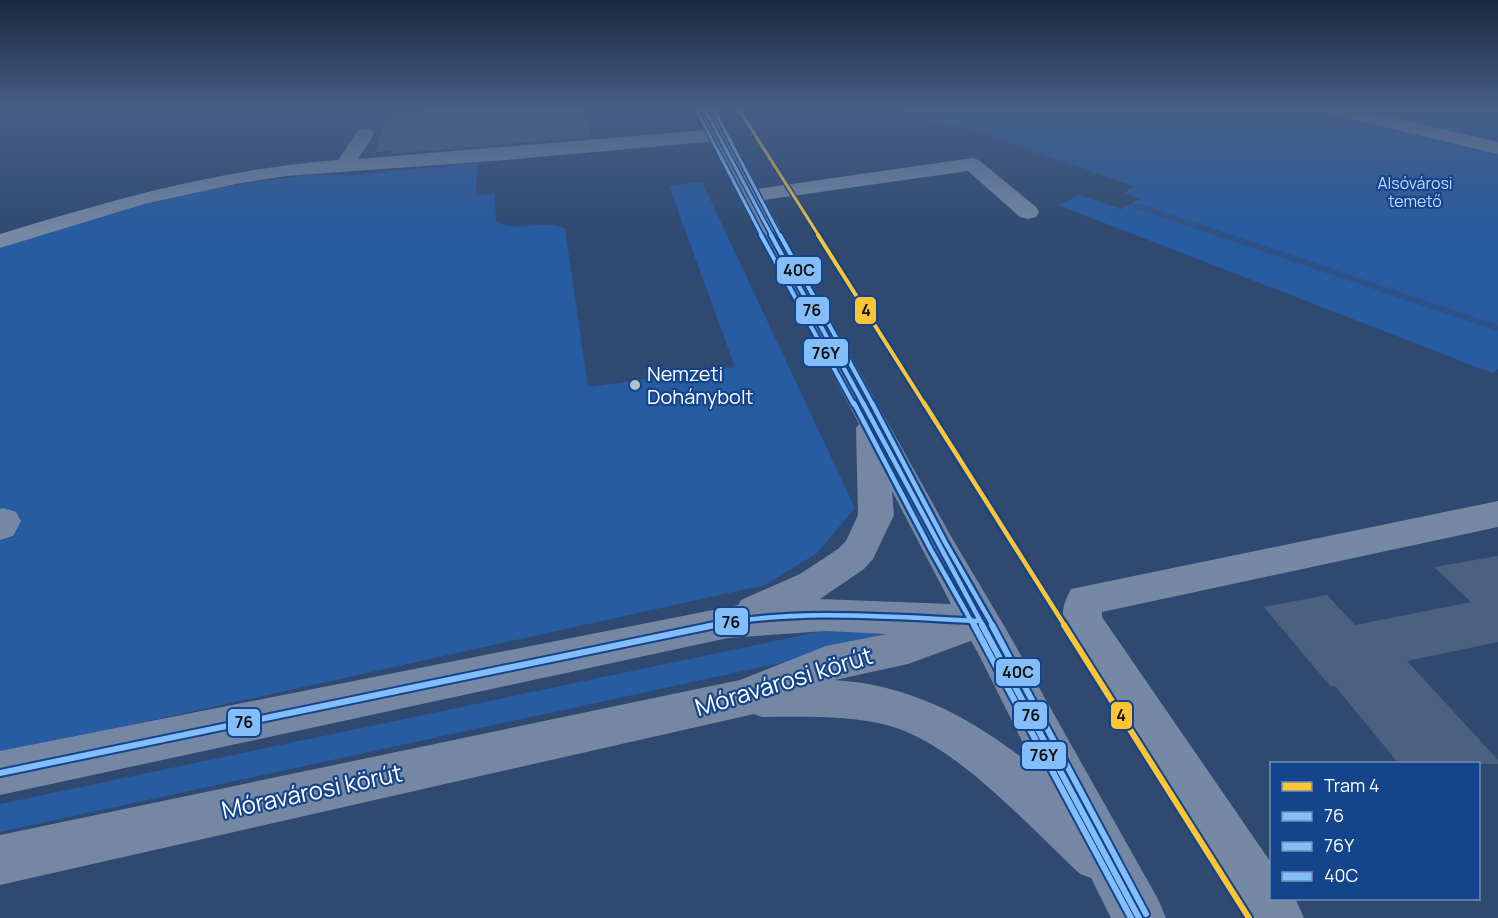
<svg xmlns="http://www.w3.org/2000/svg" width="1498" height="918" font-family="Manrope,sans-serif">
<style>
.green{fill:#275ba2}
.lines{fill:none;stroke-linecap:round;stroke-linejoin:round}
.stream{fill:#2e5285;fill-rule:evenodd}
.building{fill:#4c6180}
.minor{fill:#7689a4;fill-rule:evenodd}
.major{fill:#7587a3;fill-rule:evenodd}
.bus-1-far3-casing{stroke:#14448b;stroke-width:6}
.bus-1-far2-casing{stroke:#14448b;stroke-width:8}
.bus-1-far1-casing{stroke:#14448b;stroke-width:9}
.bus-1-casing{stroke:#14448b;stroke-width:10}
.bus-2-far3-casing{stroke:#14448b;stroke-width:6}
.bus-2-far2-casing{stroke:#14448b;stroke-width:8}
.bus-2-far1-casing{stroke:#14448b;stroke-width:9}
.bus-2-casing{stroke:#14448b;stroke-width:10}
.bus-3-far3-casing{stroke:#14448b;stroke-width:6}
.bus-3-far2-casing{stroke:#14448b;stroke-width:8}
.bus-3-far1-casing{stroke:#14448b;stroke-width:9}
.bus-3-casing{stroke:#14448b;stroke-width:10}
.bus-1-far3{stroke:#84befa;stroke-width:3}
.bus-1-far2{stroke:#84befa;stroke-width:4}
.bus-1-far1{stroke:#84befa;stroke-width:4.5}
.bus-1{stroke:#84befa;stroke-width:6}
.bus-2-far3{stroke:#84befa;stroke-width:3}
.bus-2-far2{stroke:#84befa;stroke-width:4}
.bus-2-far1{stroke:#84befa;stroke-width:4.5}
.bus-2{stroke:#84befa;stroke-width:6}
.bus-3-far3{stroke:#84befa;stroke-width:3}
.bus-3-far2{stroke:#84befa;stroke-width:4}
.bus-3-far1{stroke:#84befa;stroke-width:4.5}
.bus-3{stroke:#84befa;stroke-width:6}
.tram-1-far3-casing{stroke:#14448b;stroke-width:6}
.tram-1-far2-casing{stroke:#14448b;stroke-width:8}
.tram-1-far1-casing{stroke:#14448b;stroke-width:9}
.tram-1-casing{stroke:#14448b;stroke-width:10}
.tram-1-far3{stroke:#fdc434;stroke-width:3}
.tram-1-far2{stroke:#fdc434;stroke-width:4}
.tram-1-far1{stroke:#fdc434;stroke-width:4.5}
.tram-1{stroke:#fdc434;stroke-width:6}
.poi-dot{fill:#b6bfcd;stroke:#14448b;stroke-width:2}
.labels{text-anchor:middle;stroke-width:4.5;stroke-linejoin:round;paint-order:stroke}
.far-park-label{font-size:16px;fill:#c2dafc;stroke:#14448b}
.poi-label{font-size:20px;fill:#fff;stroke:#14448b;text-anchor:start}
.near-street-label{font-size:24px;fill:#fff;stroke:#14448b}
.line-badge{stroke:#14448b;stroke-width:2}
.pale-badge-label{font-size:16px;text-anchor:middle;font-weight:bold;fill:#111}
</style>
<rect width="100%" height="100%" fill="#2f4970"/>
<g class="green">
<path d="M 895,108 L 1498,108 L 1498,369 L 1492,373 L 1058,205 L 1079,195 L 1121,209 L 1140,199 L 1124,193 L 1134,186 L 964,127 L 912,119 Z"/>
<path d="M 477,163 L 476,196 L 495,194 L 496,221 C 517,235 543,217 565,229 L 588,387 L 735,367 L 669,186 L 702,182 L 855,508 L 817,553 L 765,585 L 0,754 L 0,248 L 127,208 L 227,186 L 308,175 L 350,175 Z"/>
<path d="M 846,626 L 886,629 L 891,639 L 0,832 L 0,804 Z"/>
</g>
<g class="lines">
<path class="stream" d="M 1134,204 L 1140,204 L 1498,325 L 1498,331 L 1134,208 Z"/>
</g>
<g class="building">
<path d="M 456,108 L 584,108 L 590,137 L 390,154 L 391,151 L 376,152 L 386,114 Z"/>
<path d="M 1498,556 L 1498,642 L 1407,661 L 1498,760 L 1498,764 L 1399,764 L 1335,686 L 1330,686 L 1264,607 L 1327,595 L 1355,625 L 1471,602 L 1434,567 Z"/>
</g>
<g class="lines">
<g class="minor">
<path d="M 1318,108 L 1351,108 L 1498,142 L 1498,154 L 1321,112 Z"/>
<path d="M 365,128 L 372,130 L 374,134 L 358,159 L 718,129 L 725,131 L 727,135 L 725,139 L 718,141 L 506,160 L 286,176 L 236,184 L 144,204 L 0,248 L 0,234 C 112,200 220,169 338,160 L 358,130 Z"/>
<path d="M 972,158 L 979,160 L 1036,207 L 1039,212 L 1036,217 L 1028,219 L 1020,217 L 968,171 L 749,202 L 741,201 L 738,196 L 741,191 L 749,190 Z"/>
<path d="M 1498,501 L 1498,527 L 1102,612 L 1102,617 L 1272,864 L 1272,898 L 1295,898 L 1304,918 L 1246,918 L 1068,632 C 1059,615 1063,605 1071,589 Z"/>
<path d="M 3,508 L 16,512 L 21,521 L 13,536 L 0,540 L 0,509 Z"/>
</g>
<path class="major" d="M 695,108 L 713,108 L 952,538 L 1006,629 L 1158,899 L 1166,918 L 1111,918 L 1091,878 L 1080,874 C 1029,827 957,745 890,726 C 849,715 804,717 762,717 L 754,714 L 0,885 L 0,835 L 740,680 L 826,646 L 887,634 L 826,631 L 728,638 L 0,795 L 0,751 L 738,605 L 741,600 L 800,574 L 838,549 L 846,541 L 858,515 L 856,428 L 859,424 L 738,196 ZM 892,491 L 951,604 L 820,599 L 864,569 L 873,559 L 894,515 ZM 971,641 L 978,653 L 1036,769 C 976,720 913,685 835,680 L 908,664 Z"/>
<defs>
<path id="bus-1-far3" d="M 704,108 L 772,236"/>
<path id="bus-1-far2" d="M 771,235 L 864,405"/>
<g id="bus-1-far1">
<path d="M 863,403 L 983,626"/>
<path d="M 707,626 C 796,608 890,617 980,621"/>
</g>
<g id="bus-1">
<path d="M 982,625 L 1139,918"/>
<path d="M 0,773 L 715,625"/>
</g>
<path id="bus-2-far3" d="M 697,111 L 762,236"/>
<path id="bus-2-far2" d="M 761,235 L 854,405"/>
<path id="bus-2-far1" d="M 854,403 L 931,550 L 974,626"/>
<path id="bus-2" d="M 974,625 L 1131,918"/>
<path id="bus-3-far3" d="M 713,108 L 780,236"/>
<path id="bus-3-far2" d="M 780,235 L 873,405"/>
<path id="bus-3-far1" d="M 872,403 L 945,542 L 993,626"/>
<path id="bus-3" d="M 992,625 L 1146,914"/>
</defs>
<use href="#bus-1-far3" class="bus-1-far3-casing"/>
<use href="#bus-1-far2" class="bus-1-far2-casing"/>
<use href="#bus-1-far1" class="bus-1-far1-casing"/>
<use href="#bus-1" class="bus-1-casing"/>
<use href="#bus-2-far3" class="bus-2-far3-casing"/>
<use href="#bus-2-far2" class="bus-2-far2-casing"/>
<use href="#bus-2-far1" class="bus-2-far1-casing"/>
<use href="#bus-2" class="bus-2-casing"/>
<use href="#bus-3-far3" class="bus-3-far3-casing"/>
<use href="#bus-3-far2" class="bus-3-far2-casing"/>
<use href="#bus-3-far1" class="bus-3-far1-casing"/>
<use href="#bus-3" class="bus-3-casing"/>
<use href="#bus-1-far3" class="bus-1-far3"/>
<use href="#bus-1-far2" class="bus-1-far2"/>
<use href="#bus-1-far1" class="bus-1-far1"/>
<use href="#bus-1" class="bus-1"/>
<use href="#bus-2-far3" class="bus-2-far3"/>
<use href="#bus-2-far2" class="bus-2-far2"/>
<use href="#bus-2-far1" class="bus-2-far1"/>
<use href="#bus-2" class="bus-2"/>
<use href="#bus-3-far3" class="bus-3-far3"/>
<use href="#bus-3-far2" class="bus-3-far2"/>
<use href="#bus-3-far1" class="bus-3-far1"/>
<use href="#bus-3" class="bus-3"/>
<defs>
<path id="tram-1-far3" d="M 738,108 L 819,236"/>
<path id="tram-1-far2" d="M 818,235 L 925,405"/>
<path id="tram-1-far1" d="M 924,403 L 1065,626"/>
<path id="tram-1" d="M 1064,625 L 1249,918"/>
</defs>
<use href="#tram-1-far3" class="tram-1-far3-casing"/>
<use href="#tram-1-far2" class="tram-1-far2-casing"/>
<use href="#tram-1-far1" class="tram-1-far1-casing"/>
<use href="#tram-1" class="tram-1-casing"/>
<use href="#tram-1-far3" class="tram-1-far3"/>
<use href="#tram-1-far2" class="tram-1-far2"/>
<use href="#tram-1-far1" class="tram-1-far1"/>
<use href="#tram-1" class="tram-1"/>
</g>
<linearGradient id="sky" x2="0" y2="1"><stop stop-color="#1a283e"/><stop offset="0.46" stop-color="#475f86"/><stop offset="1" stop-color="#475f86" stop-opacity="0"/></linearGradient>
<rect width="1498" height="237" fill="url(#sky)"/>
<circle class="poi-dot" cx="635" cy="385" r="6"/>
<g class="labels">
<g class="far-park-label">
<text x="1415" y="189">Alsóvárosi<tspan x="1415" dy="18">temető</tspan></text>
</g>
<g class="poi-label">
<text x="647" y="381">Nemzeti<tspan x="647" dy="23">Dohánybolt</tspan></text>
</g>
<g class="near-street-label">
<text transform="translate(784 682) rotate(-17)" y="8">Móravárosi körút</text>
<text transform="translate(312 792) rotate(-12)" y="8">Móravárosi körút</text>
</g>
</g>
<g class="line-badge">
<rect x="776" y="256" width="46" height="29" rx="6" fill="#84befa"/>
<rect x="854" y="296" width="23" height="29" rx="6" fill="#fdc434"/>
<rect x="795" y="296" width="35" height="29" rx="6" fill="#84befa"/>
<rect x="803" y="338" width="46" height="29" rx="6" fill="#84befa"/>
<rect x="714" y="607" width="35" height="29" rx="6" fill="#84befa"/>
<rect x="995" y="658" width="46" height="29" rx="6" fill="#84befa"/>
<rect x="1013" y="701" width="35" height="29" rx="6" fill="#84befa"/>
<rect x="1110" y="701" width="23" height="29" rx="6" fill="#fdc434"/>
<rect x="227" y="708" width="34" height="29" rx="6" fill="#84befa"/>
<rect x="1021" y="741" width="46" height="29" rx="6" fill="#84befa"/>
</g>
<g class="pale-badge-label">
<text x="799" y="276">40C</text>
<text x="866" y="316">4</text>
<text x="812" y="316">76</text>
<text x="826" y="359">76Y</text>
<text x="731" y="628">76</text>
<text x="1018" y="678">40C</text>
<text x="1031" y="721">76</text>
<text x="1121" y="721">4</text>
<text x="244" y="728">76</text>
<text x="1044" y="761">76Y</text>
</g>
<rect x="1270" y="762" width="210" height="138" fill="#14448b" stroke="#728fb9" stroke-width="1.5"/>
<rect x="1282" y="782" width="30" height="9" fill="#fdc434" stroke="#728fb9" stroke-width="1.5"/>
<text x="1324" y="792" font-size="18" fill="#ffffff">Tram 4</text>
<rect x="1282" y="812" width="30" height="9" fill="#84befa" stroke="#728fb9" stroke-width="1.5"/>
<text x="1324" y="822" font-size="18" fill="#ffffff">76</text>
<rect x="1282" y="842" width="30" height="9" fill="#84befa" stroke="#728fb9" stroke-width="1.5"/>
<text x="1324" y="852" font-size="18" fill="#ffffff">76Y</text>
<rect x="1282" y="872" width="30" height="9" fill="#84befa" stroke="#728fb9" stroke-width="1.5"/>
<text x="1324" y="882" font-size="18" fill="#ffffff">40C</text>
</svg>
